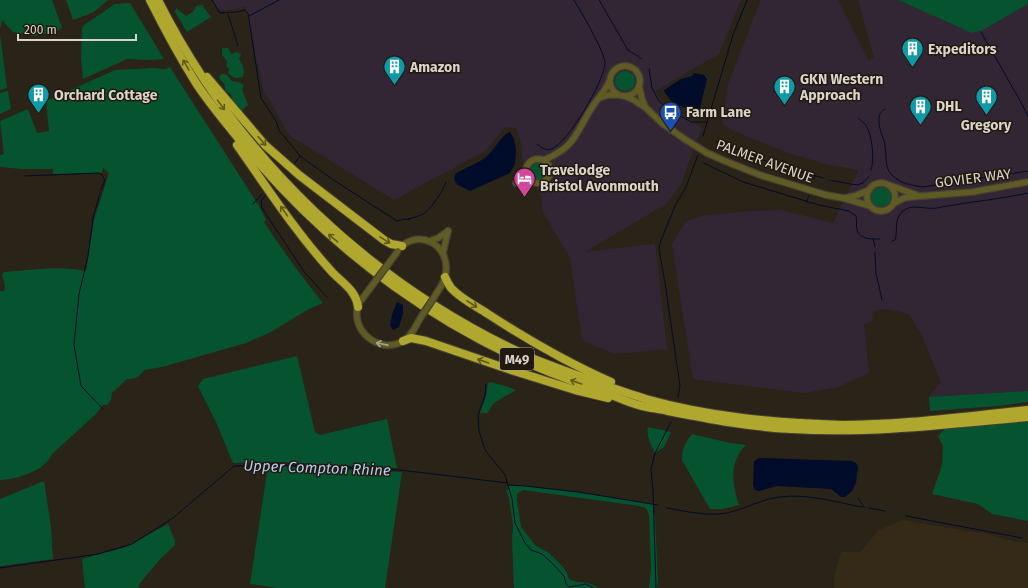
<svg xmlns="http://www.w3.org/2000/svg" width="1028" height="588" font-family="'Fira Sans',sans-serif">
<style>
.built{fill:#342a17}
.industrial{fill:#332634}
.green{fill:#06542f}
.water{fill:#000c29}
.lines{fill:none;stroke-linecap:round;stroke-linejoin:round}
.stream{stroke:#000c29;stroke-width:1}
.tertiary-casing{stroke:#463f34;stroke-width:8}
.motorway-casing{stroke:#463f34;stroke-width:10}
.tertiary{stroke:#605b24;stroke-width:5.5}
.motorway{stroke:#b0a72e;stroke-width:8}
.tertiary-bridge-casing{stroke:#463f34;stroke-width:8;stroke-linecap:butt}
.tertiary-bridge{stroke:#605b24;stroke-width:5.5}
.oneway{stroke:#61591c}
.oneway2{stroke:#a9a489}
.labels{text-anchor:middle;stroke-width:3;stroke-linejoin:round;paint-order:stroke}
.shield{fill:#21190d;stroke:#a29c93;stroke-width:1}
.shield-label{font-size:13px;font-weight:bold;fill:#d9d4cc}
.poi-label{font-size:14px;font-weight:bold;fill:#d9d4cc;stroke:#21190d;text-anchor:start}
.street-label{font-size:14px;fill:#d9d4cc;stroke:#21190d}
.water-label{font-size:15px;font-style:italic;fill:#b3cbee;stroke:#21190d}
</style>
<rect width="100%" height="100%" fill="#2a2317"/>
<path class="built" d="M 903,520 L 991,535 L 1012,541 L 1028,543 L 1028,588 L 834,588 L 834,576 L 841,552 L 860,552 L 879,530 Z"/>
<g class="industrial">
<path d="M 213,0 L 741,0 L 719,54 L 655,91 L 661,100 L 702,128 L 680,186 L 666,204 L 585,252 L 655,244 L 667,349 L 614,354 L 582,340 L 570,258 L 542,210 L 541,195 L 523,165 L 521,143 L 516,128 L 506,127 L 485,151 L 394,200 L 289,135 L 263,89 L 246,7 L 220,11 Z"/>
<path d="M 761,0 L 838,0 L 869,61 L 874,57 L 858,0 L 898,0 L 972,33 L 983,30 L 1028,4 L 1028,391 L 929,397 L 941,382 L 921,334 L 909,314 L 888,309 L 873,311 L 872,321 L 864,324 L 869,373 L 838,387 L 805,393 L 693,379 L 672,244 L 685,222 L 700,216 L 751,211 L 781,210 L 833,223 L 859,170 L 829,165 L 788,153 L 732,130 L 722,124 L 728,84 Z"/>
</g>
<g class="green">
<path d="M 0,0 L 52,0 L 62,28 L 55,32 L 34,36 L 13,32 L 2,20 L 0,29 Z"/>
<path d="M 66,0 L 108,0 L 94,12 L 73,20 Z"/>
<path d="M 898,0 L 1028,0 L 1028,4 L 983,30 L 972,33 Z"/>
<path d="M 130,3 L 164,59 L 147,60 L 127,59 L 83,79 L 81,59 L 82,28 L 84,25 L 115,4 Z"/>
<path d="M 202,5 L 211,17 L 187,32 L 175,12 L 176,8 L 186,16 L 193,12 L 196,6 Z"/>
<path d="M 0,34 L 7,88 L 0,90 Z"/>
<path d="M 222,48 L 228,48 L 231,54 L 237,52 L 241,54 L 239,59 C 243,64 245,70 243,77 C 237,79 233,78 228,73 L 229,68 L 226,67 L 227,61 L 222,55 Z"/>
<path d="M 170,67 L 259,206 L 266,220 L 264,222 C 282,250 302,277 323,303 L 309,309 L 269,333 L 246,343 L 162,367 L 144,370 C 139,377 136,379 127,379 L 112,393 L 111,400 L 107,405 L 103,405 L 96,414 L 52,454 C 45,471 18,479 0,480 L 0,291 L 4,291 L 5,287 L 2,274 L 4,272 C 30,270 61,265 86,271 L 94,220 L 109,173 L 103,168 L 102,173 L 53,174 L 53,169 L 22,169 L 0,167 L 0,155 L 4,154 L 0,121 L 28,109 L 37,133 L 49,131 L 46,101 L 115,70 L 153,68 L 165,69 Z"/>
<circle cx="625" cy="81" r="10"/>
<path d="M 221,74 C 227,73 229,78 232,81 L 238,82 L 244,85 L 242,89 L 248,105 L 244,108 L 243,111 C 235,108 232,102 231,94 L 225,91 L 225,85 L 219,78 Z"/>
<path d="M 8,91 L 11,109 L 0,114 L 0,93 Z"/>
<circle cx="538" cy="171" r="9"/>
<circle cx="881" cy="197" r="10"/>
<path d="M 297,356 L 315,432 L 320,435 L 387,419 L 397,468 L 276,462 L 233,463 L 216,422 L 198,386 L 203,379 Z"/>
<path d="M 490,382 L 505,386 L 516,390 L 494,403 L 487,413 L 480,413 L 486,396 L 488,383 Z"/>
<path d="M 1028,391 L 1028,402 L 998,406 L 930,411 L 929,397 Z"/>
<path d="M 1028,422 L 1028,521 L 992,514 L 978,504 L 932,494 L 942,465 L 943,446 L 938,436 L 945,429 Z"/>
<path d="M 648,427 L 671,432 L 664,447 L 655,453 C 651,445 646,436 648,427 Z"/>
<path d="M 692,434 L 730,443 L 746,445 C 729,462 732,483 739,505 L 722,509 L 710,509 L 682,460 C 681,451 686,441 692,434 Z"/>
<path d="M 268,466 L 402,472 L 385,588 L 278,588 L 250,584 Z"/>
<path d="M 44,481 L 51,527 L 53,559 L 0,566 L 0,499 Z"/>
<path d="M 508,485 L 525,486 L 578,492 L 653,504 L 653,514 L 655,515 L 658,582 L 657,588 L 649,588 L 651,568 L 649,515 L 646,508 L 639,506 L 523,490 L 517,494 L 517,501 L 521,527 L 535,545 L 549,553 L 563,567 L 567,573 L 569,579 C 579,585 587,579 598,588 L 514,588 L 512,541 L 513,525 L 509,498 L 506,490 L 509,489 Z"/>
<path d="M 168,524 L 175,541 L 175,545 L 161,558 L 140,583 L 138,588 L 85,588 L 82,559 L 126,547 Z"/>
</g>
<g class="water">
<path d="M 694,73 L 704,75 L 707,79 L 700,108 L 697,110 C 686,111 667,101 664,90 L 681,79 L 692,76 Z"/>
<path d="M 510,132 L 514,139 L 516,150 L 515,164 L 510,173 L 470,191 L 458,185 L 454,180 L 455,174 C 465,168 477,164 486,157 C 494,150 499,140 507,133 Z"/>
<path d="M 397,302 L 403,305 L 403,313 L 399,327 L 393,330 L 390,325 L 392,315 Z"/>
<path d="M 759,458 L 852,461 L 856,463 L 858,467 L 856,483 L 852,491 L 845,497 L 841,497 L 831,489 L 777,486 L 759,491 L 755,490 L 753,485 L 754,461 Z"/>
</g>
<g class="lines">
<g class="stream">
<path d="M 212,0 L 220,13 L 237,12 L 245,10 L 248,13 L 261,98 L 276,121 L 279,130 L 300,156 L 332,179 L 397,221 L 405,219 L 409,220"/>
<path d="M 599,0 L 628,50 L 642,59"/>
<path d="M 228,14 L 238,46"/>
<path d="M 249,16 L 279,0"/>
<path d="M 981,32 L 1023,106 L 1028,117"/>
<path d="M 649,69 L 652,88 L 659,101 L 668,109 L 691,122 L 707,122"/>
<path d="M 885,109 C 881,111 879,114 879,119 C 878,128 884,137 885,146 C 887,156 884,168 892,175 C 900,184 912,185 923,187 L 1028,171"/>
<path d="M 858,118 C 860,120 863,122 865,124 C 872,132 875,160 871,170"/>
<path d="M 703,136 L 733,35 L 747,0"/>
<path d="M 716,141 L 766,161 L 823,178"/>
<path d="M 537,144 C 541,148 546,151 551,149 C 567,145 605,80 605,63 C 605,52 581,12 574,0"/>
<path d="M 295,163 L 300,156"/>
<path d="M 704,163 L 743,182 L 819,205 L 849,211 L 856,216 C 857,221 856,225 857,230 C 860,240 872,239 880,239"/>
<path d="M 24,176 L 99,173 L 102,175 L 105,180 L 101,190"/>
<path d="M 813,179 L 815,176"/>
<path d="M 829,180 L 857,185 L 863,183 L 869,176"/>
<path d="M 100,193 L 93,218 L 88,256 L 79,294 L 74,345 L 81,386 L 103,409"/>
<path d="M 265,196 L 261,201 L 262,208 L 305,273 L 327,297"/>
<path d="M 807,201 L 809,196"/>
<path d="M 253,204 L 262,194"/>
<path d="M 408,219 C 413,218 419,216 423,214 C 431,209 443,191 446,182"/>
<path d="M 873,239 L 875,247"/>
<path d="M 892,241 L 895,240 C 898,231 894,221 901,213 C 911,202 923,210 936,208 C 940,208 944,206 948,206 C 975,201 1002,199 1028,193"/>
<path d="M 875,252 L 876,273 L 882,300"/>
<path d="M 486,384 L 485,396 L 478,415 L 479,431 L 485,450 L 505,475 L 512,499 L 515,523 L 525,543 L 531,550 L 542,554 L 550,561 L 564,576 L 566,584 L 569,587 L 586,584 L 594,588"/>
<path d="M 678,397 L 680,386 L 665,283 L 659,249 L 660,243 L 675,206 L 686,187 L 698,155"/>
<path d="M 508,485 L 525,486 L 578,492 L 658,505"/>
<path d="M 858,498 L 864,507"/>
<path d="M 667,508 C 683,511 702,515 719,514 C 737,513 757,501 774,498 C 803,492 834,502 862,507"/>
<path d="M 869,508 L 885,511"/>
<path d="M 906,516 L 1022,538"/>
<path d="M 0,568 L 98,554 L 132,544 L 173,518 L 234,466 L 275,465 L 400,470 L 508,483"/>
<path d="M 656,588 L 653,490 L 651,469 L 655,453 L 671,422"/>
</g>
<defs>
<g id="tertiary">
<circle cx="625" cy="81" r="15"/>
<path d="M 639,86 L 642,99 L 645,106"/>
<path d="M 625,96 L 632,99 L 646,108 L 663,124 L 686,140 L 707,153 L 725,161 L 760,175 L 826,195 L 843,198 L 870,206"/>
<path d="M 599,98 L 608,95 L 618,95"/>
<circle cx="538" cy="171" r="12"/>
<path d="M 544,160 C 577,146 575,133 593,106 C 598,98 605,91 609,82"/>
<path d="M 516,183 L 532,181"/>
<circle cx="881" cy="197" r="14"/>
<path d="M 889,185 L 917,195"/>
<path d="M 845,198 L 855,196 L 869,190"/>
<path d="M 894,203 L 904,198 L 910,197 L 972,192 L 1028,182"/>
<path d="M 430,241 L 438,238 L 448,231"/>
<path d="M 400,248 C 419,228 449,245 446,271 C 446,282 438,290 433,299"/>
<path d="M 443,253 L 448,231"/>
<path d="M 365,295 C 363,298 360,301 358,305 C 350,331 380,355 403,341 C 412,336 416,325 421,317"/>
</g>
<g id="motorway">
<path d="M 150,0 C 164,28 179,56 196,83 C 207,100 221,117 234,133 C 326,250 451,341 593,388 C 609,393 625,402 642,406 C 650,408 659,409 668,411 C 709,419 750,427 792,429 C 871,434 950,424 1028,417"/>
<path d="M 158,0 C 238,159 371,286 534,359 C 551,366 569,372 587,379 C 607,386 626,393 646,399 C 678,408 711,414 743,418 C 775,422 809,424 842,425 C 904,425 966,416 1028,410"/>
<path d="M 207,77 L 265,145 L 299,175 L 384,240 L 391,244 L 402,246"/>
<path d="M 237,145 C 268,189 297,234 333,273 C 344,284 356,291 358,307"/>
<path d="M 445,277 C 447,281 448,284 451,288 C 461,299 476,306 488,314 C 528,340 568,363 611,382"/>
<path d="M 403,341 L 411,338 L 426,341 L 505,368 L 575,390 L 608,398"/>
</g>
</defs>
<use href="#tertiary" class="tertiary-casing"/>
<use href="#motorway" class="motorway-casing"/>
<use href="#tertiary" class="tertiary"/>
<use href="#motorway" class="motorway"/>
<defs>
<g id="tertiary-bridge">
<path d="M 365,295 L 398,251"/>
<path d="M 421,317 L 433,299"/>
</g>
</defs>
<use href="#tertiary-bridge" class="tertiary-bridge-casing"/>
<use href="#tertiary-bridge" class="tertiary-bridge"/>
</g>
<defs><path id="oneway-shaft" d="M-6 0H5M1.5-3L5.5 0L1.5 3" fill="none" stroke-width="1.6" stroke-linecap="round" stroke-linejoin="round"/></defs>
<g class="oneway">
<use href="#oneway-shaft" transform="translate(186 65) rotate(-120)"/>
<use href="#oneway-shaft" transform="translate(221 105) rotate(54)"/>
<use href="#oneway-shaft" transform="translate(262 141) rotate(48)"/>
<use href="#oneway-shaft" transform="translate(284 211) rotate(-125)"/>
<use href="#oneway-shaft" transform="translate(333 238) rotate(-140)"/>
<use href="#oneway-shaft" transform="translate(385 240) rotate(32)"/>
<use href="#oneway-shaft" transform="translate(472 304) rotate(33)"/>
<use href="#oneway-shaft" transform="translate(483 361) rotate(-161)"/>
<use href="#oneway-shaft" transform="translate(576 382) rotate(-161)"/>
</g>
<use class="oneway2" href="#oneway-shaft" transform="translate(382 344) rotate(-169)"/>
<defs>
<symbol id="building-pin" viewBox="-11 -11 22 30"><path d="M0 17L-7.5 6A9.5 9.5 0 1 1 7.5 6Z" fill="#0f9aa8" stroke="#21190d"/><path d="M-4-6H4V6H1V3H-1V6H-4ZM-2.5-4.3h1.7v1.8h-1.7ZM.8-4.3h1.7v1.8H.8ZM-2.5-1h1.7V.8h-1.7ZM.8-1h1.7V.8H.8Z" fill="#fff"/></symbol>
<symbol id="bus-pin" viewBox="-11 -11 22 30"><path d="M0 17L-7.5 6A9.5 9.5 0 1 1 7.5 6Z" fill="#1a4fb4" stroke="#21190d"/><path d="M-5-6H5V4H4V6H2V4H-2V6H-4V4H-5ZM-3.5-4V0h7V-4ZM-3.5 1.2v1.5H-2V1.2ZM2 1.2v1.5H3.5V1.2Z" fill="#fff"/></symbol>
<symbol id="hotel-pin" viewBox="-11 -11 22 30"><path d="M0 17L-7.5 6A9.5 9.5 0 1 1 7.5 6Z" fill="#d1479c" stroke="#21190d"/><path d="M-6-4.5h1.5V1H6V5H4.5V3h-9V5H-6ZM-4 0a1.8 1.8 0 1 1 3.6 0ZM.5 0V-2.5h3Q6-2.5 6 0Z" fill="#fff"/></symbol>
</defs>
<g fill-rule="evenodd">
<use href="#building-pin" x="900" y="36" width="25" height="34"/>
<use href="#building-pin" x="382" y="54" width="25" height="34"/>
<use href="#building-pin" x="772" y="74" width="25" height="34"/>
<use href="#building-pin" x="26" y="82" width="25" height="34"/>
<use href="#building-pin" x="974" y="84" width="25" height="34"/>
<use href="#building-pin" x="908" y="94" width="25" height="34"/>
<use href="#bus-pin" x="658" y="100" width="25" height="34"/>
<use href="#hotel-pin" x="512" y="166" width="25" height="34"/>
</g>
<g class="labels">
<rect class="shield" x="500" y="348" width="34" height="22" rx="3"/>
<g class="shield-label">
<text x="517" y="364">M49</text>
</g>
<g class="poi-label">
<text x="928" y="54">Expeditors</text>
<text x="410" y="72">Amazon</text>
<text x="800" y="84">GKN Western<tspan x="800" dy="16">Approach</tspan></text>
<text x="54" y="100">Orchard Cottage</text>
<text x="936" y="111">DHL</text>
<text x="686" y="117">Farm Lane</text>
<text x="986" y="130" text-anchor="middle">Gregory</text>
<text x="540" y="175">Travelodge<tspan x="540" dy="16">Bristol Avonmouth</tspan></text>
</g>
<g class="street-label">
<text transform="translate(765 161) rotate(20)" y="5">PALMER AVENUE</text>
<text transform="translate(973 178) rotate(-7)" y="5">GOVIER WAY</text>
</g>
<g class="water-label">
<text transform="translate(317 468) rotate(2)" y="5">Upper Compton Rhine</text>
</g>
</g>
<path d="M18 34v6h118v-6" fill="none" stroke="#d9d4cc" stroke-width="2"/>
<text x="24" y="34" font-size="12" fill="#d9d4cc" stroke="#21190d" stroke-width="3" paint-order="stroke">200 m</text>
</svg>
